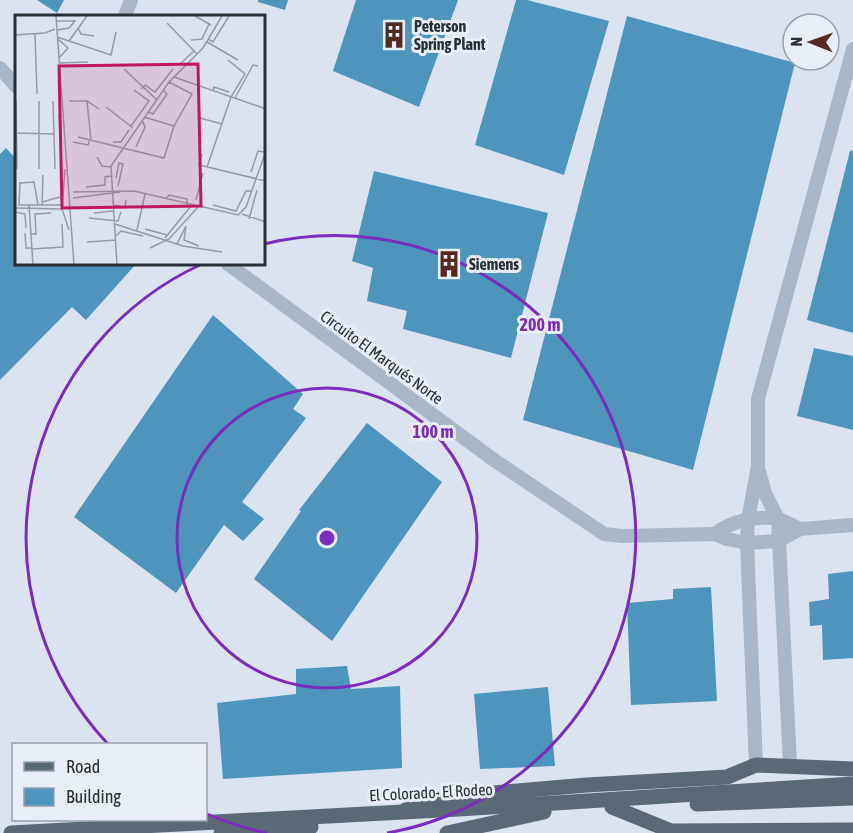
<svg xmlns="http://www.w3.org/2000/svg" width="853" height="833" font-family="'Asap Condensed',sans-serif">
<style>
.building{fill:#4d95bc}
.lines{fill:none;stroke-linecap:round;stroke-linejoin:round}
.minor{stroke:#a9b6c7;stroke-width:14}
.major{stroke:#5a6975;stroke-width:15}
.ring{fill:none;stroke:#7b2cbf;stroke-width:3}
.labels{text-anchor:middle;stroke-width:6;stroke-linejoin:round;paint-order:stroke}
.poi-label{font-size:16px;font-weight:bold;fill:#282f35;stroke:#e8edf8;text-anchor:start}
.street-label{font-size:16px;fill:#282f35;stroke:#e8edf8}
.inset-road{fill:none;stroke:#949ba5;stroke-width:1.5}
.view{fill:#c2185b;fill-opacity:0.15;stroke:#c2185b;stroke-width:3}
.inset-edge{fill:none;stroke:#282f35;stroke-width:3}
.centre{fill:#7b2cbf;stroke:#e8edf8;stroke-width:3}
.ring-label{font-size:18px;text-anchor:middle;font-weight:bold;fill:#7b2cbf;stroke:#e8edf8;stroke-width:6;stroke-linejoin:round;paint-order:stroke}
</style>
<rect width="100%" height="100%" fill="#dce3f0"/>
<g class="building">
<path d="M 37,0 L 64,0 L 57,13 Z"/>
<path d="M 258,0 L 288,0 L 285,10 L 258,2 Z"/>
<path d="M 356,0 L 458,0 L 419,107 L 333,71 Z"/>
<path d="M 516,0 L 527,0 L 609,21 L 564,175 L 475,145 Z"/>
<path d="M 627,16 L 795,63 L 693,470 L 523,420 Z"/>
<path d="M 6,148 L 16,159 L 16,264 L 136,264 L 86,320 L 72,307 L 0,380 L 0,154 Z"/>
<path d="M 850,151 L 853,151 L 853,333 L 807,320 Z"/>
<path d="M 374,171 L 548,213 L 511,358 L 403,329 L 407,311 L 367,301 L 373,268 L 352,261 Z"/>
<path d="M 213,315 L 303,394 L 293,409 L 306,418 L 242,502 L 264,519 L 243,541 L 224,525 L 176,593 L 74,517 Z"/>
<path d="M 814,348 L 853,356 L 853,430 L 797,416 Z"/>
<path d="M 367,423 L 442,482 L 332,641 L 254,579 L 301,511 L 299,510 Z"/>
<path d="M 853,571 L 853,658 L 823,660 L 822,625 L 810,626 L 809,602 L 829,599 L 828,574 Z"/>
<path d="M 711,587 L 717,701 L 631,705 L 627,603 L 673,599 L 673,589 Z"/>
<path d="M 347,666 L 351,689 L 400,686 L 402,768 L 223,779 L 217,703 L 296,694 L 296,669 Z"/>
<path d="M 548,687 L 555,766 L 480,769 L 474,694 Z"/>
</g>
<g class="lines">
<g class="minor">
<path d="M 125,16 L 131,0"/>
<path d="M 0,68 L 16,86"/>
<path d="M 228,264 L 494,460 L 604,534 L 622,536 L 715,534 L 727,539 L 747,543 L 778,541 L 800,529 L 853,525"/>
<path d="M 759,471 L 765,493 L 778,519 L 790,765"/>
<path d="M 715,534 C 730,521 759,515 778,519 C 786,521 793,526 800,529"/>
<path d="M 756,765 L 747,543 L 748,520 L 758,466 L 758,399 L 853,49"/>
</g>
<g class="major">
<path d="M 697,804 L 853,798"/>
<path d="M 612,807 L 671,831 L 853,830"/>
<path d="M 404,811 L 423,799 L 587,785 L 727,777 L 756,765 L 853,769"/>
<path d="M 11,833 L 459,809 L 853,784"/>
<path d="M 221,833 L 311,827"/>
<path d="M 447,833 L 544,812"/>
</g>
</g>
<g class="ring">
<circle cx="327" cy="538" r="150"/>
<path d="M267 833A301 301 0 0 1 207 814M107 743A301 301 0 0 1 202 264M264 244A301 301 0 1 1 387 833"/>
</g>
<defs>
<symbol id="building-bare" viewBox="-9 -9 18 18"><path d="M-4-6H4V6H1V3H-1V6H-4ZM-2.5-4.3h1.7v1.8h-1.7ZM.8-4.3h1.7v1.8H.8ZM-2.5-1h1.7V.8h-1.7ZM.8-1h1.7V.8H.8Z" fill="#532a21" stroke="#e8edf8" stroke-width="2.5" paint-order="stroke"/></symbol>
</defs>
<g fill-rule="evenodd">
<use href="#building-bare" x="375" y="16" width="38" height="38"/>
<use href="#building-bare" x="430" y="245" width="38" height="38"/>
</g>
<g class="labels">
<g class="poi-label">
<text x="414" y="32">Peterson<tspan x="414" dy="18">Spring Plant</tspan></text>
<text x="469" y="270">Siemens</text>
</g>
<g class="street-label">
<text transform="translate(382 357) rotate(36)" y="6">Circuito El Marqués Norte</text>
<text transform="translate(431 792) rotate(-3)" y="6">El Colorado- El Rodeo</text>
</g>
</g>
<g transform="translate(15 15)">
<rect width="250" height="250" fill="#dce3f0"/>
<path class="inset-road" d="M 41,1 L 59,250M 180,1 L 196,10M 41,6 L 60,6 L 54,13 L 42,15M 152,8 L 182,39M 63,13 L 66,19 L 79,21M 20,19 L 22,79M 0,20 L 30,18 L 40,14M 42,22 L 96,40 L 101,17M 43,24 L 53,33 L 44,43M 193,24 L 198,27 L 214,1M 176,25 L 187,24 L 194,9M 54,26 L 72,1M 192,27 L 223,45M 44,48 L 73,47M 165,49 L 179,36M 109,54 L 142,85M 159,62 L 251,94M 154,67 L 177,79 L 159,111M 126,74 L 130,70 L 140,77 L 158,54M 198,76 L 199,72 L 214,77M 220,83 L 238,50 L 243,51M 1,86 L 2,154M 24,86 L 24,154M 38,86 L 40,154M 54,86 L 72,86 L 84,94M 72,86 L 76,125M 91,92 L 118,113M 133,97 L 138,99 L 152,79 L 148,75M 44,99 L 45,122M 185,103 L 207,109M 116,111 L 134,86 L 119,75M 0,118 L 39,119M 63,122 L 149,143 L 159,111 L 129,102M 58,127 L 73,130 L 75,124M 98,127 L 106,127 L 114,115M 121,132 L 130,112 L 127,105M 187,139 L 184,150 L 251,166M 82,142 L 87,151 L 96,152M 192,152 L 216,82 L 230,59 L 213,45M 50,154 L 47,194 L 54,215M 236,157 L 243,136 L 250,137M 101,163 L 104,148 L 108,149 L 103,171M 71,172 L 90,170 L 90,162 L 96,161M 58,177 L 119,176 L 223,200 L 231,192 L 251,136M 58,183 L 105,177M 151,184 L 154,180 L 172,184 L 172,190M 181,185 L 188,158M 27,187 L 45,182M 3,190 L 47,190M 4,190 L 5,168 L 19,167 L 23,190M 14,190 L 18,250M 98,190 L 110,192 L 111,185M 198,190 L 221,196 L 231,176 L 236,176M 27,191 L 28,160M 0,193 L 47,194M 0,197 L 10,199 L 11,213M 79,198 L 98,196M 227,199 L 251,207M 74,203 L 103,206 L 106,197M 234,204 L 242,175M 100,209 L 168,231 L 207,237M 130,214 L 152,220M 122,215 L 130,179M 10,218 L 11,233 L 17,233M 16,219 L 21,219 L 20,199 L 36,198M 100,222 L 106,216 L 128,221M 150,223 L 176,191M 72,227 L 101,225M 162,229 L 171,211 L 169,225 L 184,231M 135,233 L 154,224 L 183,192M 17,234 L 48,232 L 47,209M 102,250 L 96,151 L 154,67 L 188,33 L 207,1"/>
<path class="view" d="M 183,49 L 186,191 L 47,193 L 44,51 Z"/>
<rect width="250" height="250" class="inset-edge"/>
</g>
<circle cx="327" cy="538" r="9" class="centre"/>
<g class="ring-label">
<text x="540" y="331">200 m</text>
<text x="433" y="438">100 m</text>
</g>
<rect x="12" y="743" width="195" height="78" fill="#e8edf8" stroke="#9ba1aa" stroke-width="1.5"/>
<rect x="24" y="762" width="30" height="9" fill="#5a6975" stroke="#9ba1aa" stroke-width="1.5"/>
<text x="66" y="773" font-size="18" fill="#282f35">Road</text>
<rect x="24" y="788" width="30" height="18" fill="#4d95bc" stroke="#9ba1aa" stroke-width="1.5"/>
<text x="66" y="803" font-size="18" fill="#282f35">Building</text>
<g transform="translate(811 42) rotate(271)"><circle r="28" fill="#e8edf8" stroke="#9ba1aa" stroke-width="1.5"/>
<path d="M0-4.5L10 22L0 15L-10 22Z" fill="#532a21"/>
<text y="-9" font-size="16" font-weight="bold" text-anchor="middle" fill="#282f35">N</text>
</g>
</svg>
